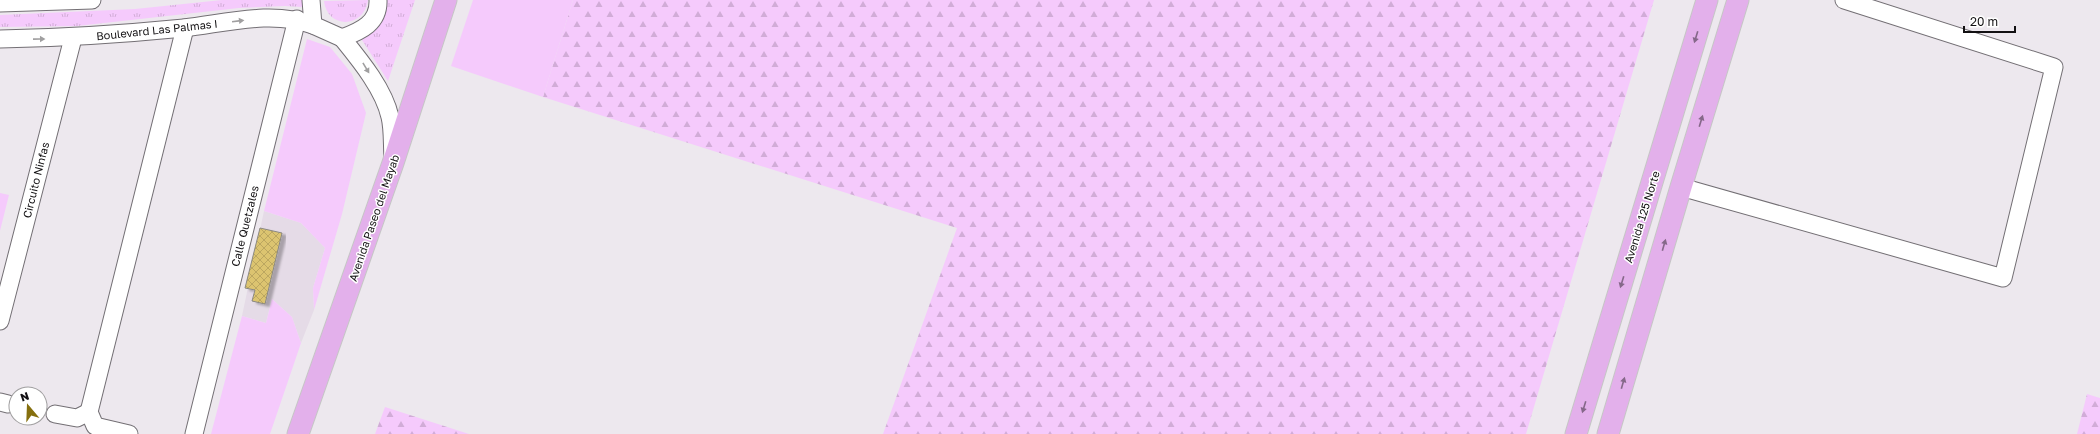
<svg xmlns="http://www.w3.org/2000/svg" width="2100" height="434" font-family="'Golos Text',sans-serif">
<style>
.built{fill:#e5dbe7}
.grass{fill:url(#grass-tufts)}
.forest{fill:url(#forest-firs)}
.green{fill:#f5cafc}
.building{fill:url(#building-cross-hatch);stroke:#8b8983;filter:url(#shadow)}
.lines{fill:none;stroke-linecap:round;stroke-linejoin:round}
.minor-casing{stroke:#736f74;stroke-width:19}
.major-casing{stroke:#c6c6c6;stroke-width:23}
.minor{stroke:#fff;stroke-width:17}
.major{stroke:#e3b0eb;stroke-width:21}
.oneway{fill:#a09fa0}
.oneway2{fill:#856889}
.labels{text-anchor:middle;stroke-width:3;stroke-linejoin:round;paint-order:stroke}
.street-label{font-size:11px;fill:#121012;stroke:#fff}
</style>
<defs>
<pattern id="grass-tufts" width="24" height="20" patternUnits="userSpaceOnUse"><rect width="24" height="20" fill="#f5cafc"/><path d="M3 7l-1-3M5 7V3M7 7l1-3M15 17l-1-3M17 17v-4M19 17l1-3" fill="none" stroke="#d1acd7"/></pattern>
<pattern id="forest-firs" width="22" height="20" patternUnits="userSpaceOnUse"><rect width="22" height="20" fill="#f5cafc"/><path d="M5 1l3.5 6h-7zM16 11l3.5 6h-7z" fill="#d1acd7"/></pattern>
<pattern id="building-cross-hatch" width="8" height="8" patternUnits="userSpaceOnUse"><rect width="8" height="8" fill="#dcc470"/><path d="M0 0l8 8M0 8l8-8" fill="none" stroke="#bca760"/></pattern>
<filter id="shadow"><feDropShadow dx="4.5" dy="2.5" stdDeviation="1" flood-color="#0004"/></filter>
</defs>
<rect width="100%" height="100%" fill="#ede8ee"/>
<path class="built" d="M 264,211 L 301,223 L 325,248 L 313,288 L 314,310 L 301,343 L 292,317 L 272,299 L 266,323 L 242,316 Z"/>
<g class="grass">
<path d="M 222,0 L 302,0 L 302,7 L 285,6 L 239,8 L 77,26 L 0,27 L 0,15 L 135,9 Z"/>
<path d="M 368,0 C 364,29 327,29 324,1 Z"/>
<path d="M 387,0 L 415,0 L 388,81 L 362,40 C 374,29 388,18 387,0 Z"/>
</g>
<g class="forest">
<path d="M 573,0 L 1654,0 L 1526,434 L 883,434 L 957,228 L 543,97 Z"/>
<path d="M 2087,394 L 2100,398 L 2100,434 L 2077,434 Z"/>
<path d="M 385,407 L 469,434 L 375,434 Z"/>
</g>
<g class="green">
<path d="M 473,0 L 573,0 L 543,97 L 451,66 Z"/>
<path d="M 307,39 L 330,47 L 352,74 L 366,113 L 342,214 L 314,310 L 313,288 L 325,248 L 301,223 L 264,211 Z"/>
<path d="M 0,193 L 9,195 L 0,231 Z"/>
<path d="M 272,299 L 292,317 L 301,343 L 270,434 L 211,434 L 242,316 L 266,323 Z"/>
</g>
<path class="building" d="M 260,228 L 282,233 L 265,304 L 252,301 L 255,290 L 245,288 Z"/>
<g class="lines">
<defs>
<g id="minor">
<path d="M 311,0 L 313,25 L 342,38 C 361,31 379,23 378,0"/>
<path d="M 0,3 L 92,0"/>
<path d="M 342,38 C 359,59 384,89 390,117 C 393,129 392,144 393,157"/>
<path d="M 0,39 C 62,38 123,34 184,28 C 227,23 272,10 313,25"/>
<path d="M 1681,187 L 2003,278 L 2054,67 L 1844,0"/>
<path d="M 0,321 L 73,38"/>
<path d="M 0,402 L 8,404"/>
<path d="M 55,414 L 77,418 L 89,412"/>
<path d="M 129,434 L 95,426 L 89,412 L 185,28"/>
<path d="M 194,434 L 297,19"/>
</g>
<g id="major">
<path d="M 298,434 L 393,163 L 446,0"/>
<path d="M 1576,434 L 1707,0"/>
<path d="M 1608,434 L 1681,187 L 1738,0"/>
</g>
</defs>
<use href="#minor" class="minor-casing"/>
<use href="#major" class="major-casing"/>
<use href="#minor" class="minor"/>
<use href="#major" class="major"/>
</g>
<defs><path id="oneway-solid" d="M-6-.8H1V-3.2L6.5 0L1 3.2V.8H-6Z"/></defs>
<g class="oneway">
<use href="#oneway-solid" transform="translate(238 21) rotate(-7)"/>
<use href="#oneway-solid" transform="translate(39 39) rotate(-1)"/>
<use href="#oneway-solid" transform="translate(366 68) rotate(59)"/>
</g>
<g class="oneway2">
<use href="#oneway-solid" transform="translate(1696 37) rotate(107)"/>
<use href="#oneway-solid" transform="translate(1701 121) rotate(-73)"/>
<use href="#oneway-solid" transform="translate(1664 245) rotate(-74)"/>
<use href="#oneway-solid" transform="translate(1622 282) rotate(107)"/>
<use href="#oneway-solid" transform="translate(1623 383) rotate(-74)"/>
<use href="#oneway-solid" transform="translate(1584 407) rotate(107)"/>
</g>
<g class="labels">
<g class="street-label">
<text transform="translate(157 30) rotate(-6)" y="4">Boulevard Las Palmas I</text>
<text transform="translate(36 180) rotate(-76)" y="4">Circuito Ninfas</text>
<text transform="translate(1642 217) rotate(-73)" y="4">Avenida 125 Norte</text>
<text transform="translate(374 218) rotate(-71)" y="4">Avenida Paseo del Mayab</text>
<text transform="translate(245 226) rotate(-76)" y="4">Calle Quetzales</text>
</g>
</g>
<g transform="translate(28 406) rotate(341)"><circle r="19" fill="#ffffff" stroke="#a09fa0"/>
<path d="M0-3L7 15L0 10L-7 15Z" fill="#856f0e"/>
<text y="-6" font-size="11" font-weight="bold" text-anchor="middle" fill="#121012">N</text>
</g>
<path d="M1964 26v6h51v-6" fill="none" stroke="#121012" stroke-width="2"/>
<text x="1970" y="26" font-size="12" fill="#121012" stroke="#ffffff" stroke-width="3" paint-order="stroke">20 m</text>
</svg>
